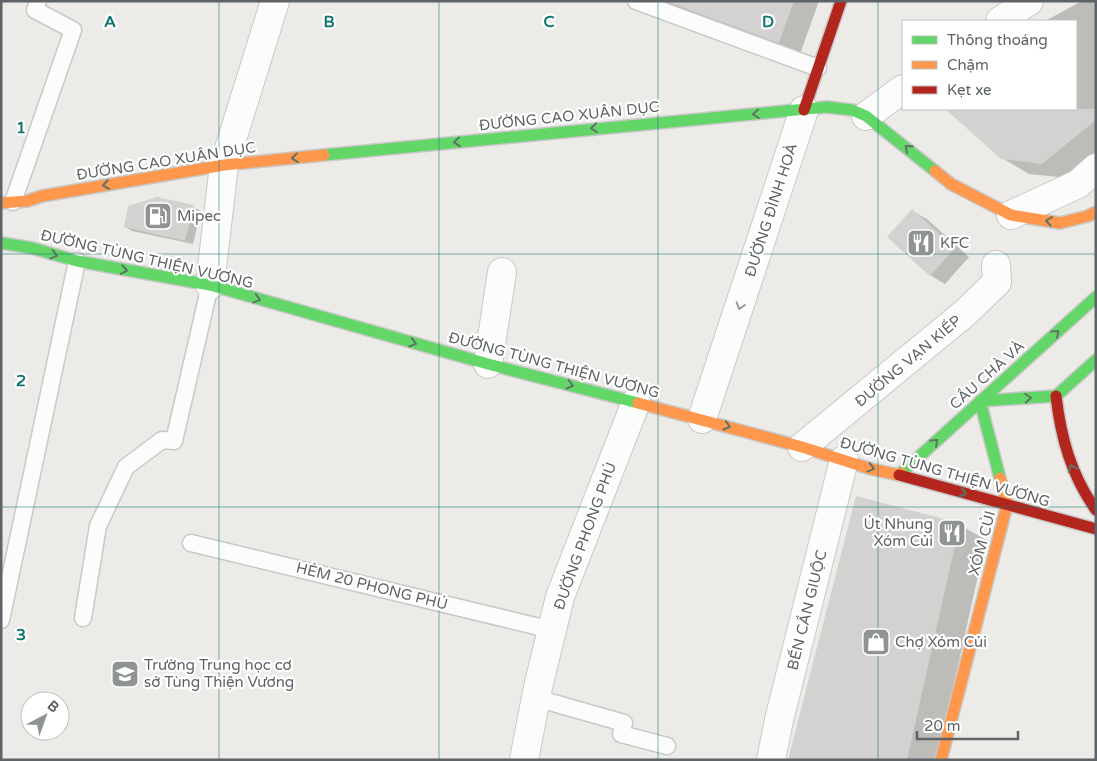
<svg xmlns="http://www.w3.org/2000/svg" width="1097" height="761" font-family="'Varela Round',sans-serif">
<style>
.shadow{fill:#0003}
.building{fill:#d3d2d1}
.lines{fill:none;stroke-linecap:round;stroke-linejoin:round}
.lane-casing{stroke:#c9c9c8;stroke-width:19}
.street-casing{stroke:#c9c9c8;stroke-width:30}
.fast-casing{stroke:#c7c8c7;stroke-width:14}
.slow-casing{stroke:#c7c8c7;stroke-width:14}
.jam-casing{stroke:#c7c8c7;stroke-width:14}
.lane{stroke:#fcfcfc;stroke-width:16}
.street{stroke:#fcfcfc;stroke-width:28}
.fast{stroke:#63d668;stroke-width:11}
.slow{stroke:#ff974d;stroke-width:11}
.jam{stroke:#b3261e;stroke-width:11}
.oneway{stroke:#5e7466}
.oneway2{stroke:#95999a}
.grid{fill:none;stroke:#0f766e;stroke-width:1;stroke-opacity:0.55}
.labels{text-anchor:middle;stroke-width:4.5;stroke-linejoin:round;paint-order:stroke}
.street-label{font-size:15px;fill:#5d6366;stroke:#fff}
.poi-label{font-size:15px;fill:#5d6366;stroke:#fff;text-anchor:start}
.grid-label{font-size:16px;text-anchor:middle;font-weight:bold;fill:#0f766e;stroke:#fff;stroke-width:4.5;stroke-linejoin:round;paint-order:stroke}
</style>
<rect width="100%" height="100%" fill="#edebe8"/>
<g class="shadow">
<path d="M 647,1 L 819,1 L 800,54 Z"/>
<path d="M 1082,1 L 1096,1 L 1096,156 L 1069,178 L 1029,174 L 1002,158 L 953,114 L 952,109 L 1076,109 L 1076,21 L 1045,21 Z"/>
<path d="M 193,207 L 201,211 L 193,244 L 132,231 L 125,227 Z"/>
<path d="M 912,211 L 927,219 L 969,257 L 945,284 L 930,275 Z"/>
<path d="M 960,525 L 986,540 L 937,760 L 789,760 Z"/>
</g>
<g class="building">
<path d="M 666,1 L 794,1 L 779,43 Z"/>
<path d="M 945,109 L 1096,109 L 1096,120 L 1042,164 L 1001,159 Z"/>
<path d="M 157,197 L 194,205 L 185,241 L 124,227 L 128,206 Z"/>
<path d="M 912,209 L 955,248 L 930,276 L 887,237 Z"/>
<path d="M 856,496 L 960,523 L 907,760 L 788,760 Z"/>
</g>
<g class="lines">
<defs>
<g id="lane">
<path d="M 636,1 L 818,68"/>
<path d="M 13,202 L 73,30 L 35,10 L 38,1"/>
<path d="M 191,543 L 552,630"/>
<path d="M 83,618 L 98,526 L 126,467 L 162,440 L 174,441 L 210,285"/>
<path d="M 1,620 L 77,261"/>
<path d="M 536,698 L 624,723 L 621,734 L 667,746"/>
</g>
<g id="street">
<path d="M 1000,21 L 1029,1"/>
<path d="M 866,116 L 903,89"/>
<path d="M 1011,215 L 1078,184 L 1096,168"/>
<path d="M 210,285 L 224,165 L 275,1"/>
<path d="M 488,364 L 502,272"/>
<path d="M 702,419 L 804,110"/>
<path d="M 802,447 L 965,313 L 997,282 L 996,265"/>
<path d="M 524,760 L 538,687 L 560,597 L 636,402"/>
<path d="M 771,760 L 779,720 L 844,460"/>
</g>
<g id="fast">
<path d="M 324,155 L 827,107 L 852,110 L 866,116 L 935,171"/>
<path d="M 1,243 L 32,248 L 77,261 L 210,285 L 488,364 L 638,403"/>
<path d="M 901,473 L 1096,297"/>
<path d="M 1000,478 L 980,401 L 1056,396 L 1096,360"/>
</g>
<g id="slow">
<path d="M 935,171 L 951,184 L 1011,215 L 1060,223 L 1088,216 L 1096,212"/>
<path d="M 1,203 L 27,201 L 42,196 L 224,165 L 324,155"/>
<path d="M 638,403 L 802,447 L 871,469 L 899,475 L 901,473"/>
<path d="M 941,760 L 1007,505 L 1000,478"/>
</g>
<g id="jam">
<path d="M 804,110 L 841,1"/>
<path d="M 1056,396 C 1061,438 1071,475 1096,510"/>
<path d="M 899,475 L 1096,529"/>
</g>
</defs>
<use href="#lane" class="lane-casing"/>
<use href="#street" class="street-casing"/>
<use href="#fast" class="fast-casing"/>
<use href="#slow" class="slow-casing"/>
<use href="#jam" class="jam-casing"/>
<use href="#lane" class="lane"/>
<use href="#street" class="street"/>
<use href="#fast" class="fast"/>
<use href="#slow" class="slow"/>
<use href="#jam" class="jam"/>
</g>
<defs><path id="oneway-chevron" d="M-2-3.5L2.5 0L-2 3.5" fill="none" stroke-width="1.6" stroke-linecap="round" stroke-linejoin="round" transform="scale(1.25)"/></defs>
<g class="oneway">
<use href="#oneway-chevron" transform="translate(756 114) rotate(176)"/>
<use href="#oneway-chevron" transform="translate(594 128) rotate(175)"/>
<use href="#oneway-chevron" transform="translate(457 142) rotate(174)"/>
<use href="#oneway-chevron" transform="translate(908 148) rotate(-140)"/>
<use href="#oneway-chevron" transform="translate(295 158) rotate(174)"/>
<use href="#oneway-chevron" transform="translate(106 185) rotate(170)"/>
<use href="#oneway-chevron" transform="translate(1049 221) rotate(-171)"/>
<use href="#oneway-chevron" transform="translate(54 255) rotate(16)"/>
<use href="#oneway-chevron" transform="translate(124 270) rotate(10)"/>
<use href="#oneway-chevron" transform="translate(257 299) rotate(16)"/>
<use href="#oneway-chevron" transform="translate(1056 333) rotate(-42)"/>
<use href="#oneway-chevron" transform="translate(413 343) rotate(16)"/>
<use href="#oneway-chevron" transform="translate(570 385) rotate(14)"/>
<use href="#oneway-chevron" transform="translate(1028 398) rotate(-4)"/>
<use href="#oneway-chevron" transform="translate(727 426) rotate(16)"/>
<use href="#oneway-chevron" transform="translate(935 442) rotate(-42)"/>
<use href="#oneway-chevron" transform="translate(871 468) rotate(15)"/>
<use href="#oneway-chevron" transform="translate(1072 468) rotate(-112)"/>
<use href="#oneway-chevron" transform="translate(963 493) rotate(16)"/>
</g>
<use class="oneway2" href="#oneway-chevron" transform="translate(740 306) rotate(108)"/>
<path class="grid" d="M 219,1 L 219,760M 439,1 L 439,760M 658,1 L 658,760M 878,1 L 878,760M 1,254 L 1096,254M 1,507 L 1096,507"/>
<defs>
<symbol id="fuel-square" viewBox="-11 -11 22 22"><rect x="-9" y="-9" width="18" height="18" rx="4" fill="#8f9394" stroke="#fff"/><path d="M-5.5-6h7V0h2V4h1.3V-2.5L3-4.5l.8-.8L6-3V5H2.5V1h-1V6h-7ZM-4.2-4.7v3.2H.2V-4.7Z" fill="#fff"/></symbol>
<symbol id="restaurant-square" viewBox="-11 -11 22 22"><rect x="-9" y="-9" width="18" height="18" rx="4" fill="#8f9394" stroke="#fff"/><path d="M-5-6h1v4h1v-4h1v4h1v-4h1v5L-1.5 .5V6h-2V.5L-5-1ZM5-6V6H3V1.5H1.5Q1.5-4 5-6Z" fill="#fff"/></symbol>
<symbol id="shop-square" viewBox="-11 -11 22 22"><rect x="-9" y="-9" width="18" height="18" rx="4" fill="#8f9394" stroke="#fff"/><path d="M-5-2.5h2.3a2.7 3.5 0 0 1 5.4 0H5L5.5 6h-11ZM-1.5-2.5h3a1.5 2.3 0 0 0-3 0Z" fill="#fff"/></symbol>
<symbol id="school-square" viewBox="-11 -11 22 22"><rect x="-9" y="-9" width="18" height="18" rx="4" fill="#8f9394" stroke="#fff"/><path d="M0-5L7-2L0 1L-7-2ZM-4 1L0 2.5L4 1V4Q0 6-4 4Z" fill="#fff"/></symbol>
</defs>
<g fill-rule="evenodd">
<use href="#fuel-square" x="142" y="200" width="32" height="32"/>
<use href="#restaurant-square" x="905" y="227" width="32" height="32"/>
<use href="#restaurant-square" x="936" y="517" width="32" height="32"/>
<use href="#shop-square" x="860" y="626" width="32" height="32"/>
<use href="#school-square" x="109" y="658" width="32" height="32"/>
</g>
<g class="labels">
<g class="street-label">
<text transform="translate(569 116) rotate(-6)" y="5">ĐƯỜNG CAO XUÂN DỤC</text>
<text transform="translate(166 161) rotate(-9)" y="5">ĐƯỜNG CAO XUÂN DỤC</text>
<text transform="translate(771 210) rotate(-72)" y="5">ĐƯỜNG ĐÌNH HOÀ</text>
<text transform="translate(147 259) rotate(13)" y="5">ĐƯỜNG TÙNG THIỆN VƯƠNG</text>
<text transform="translate(908 361) rotate(-40)" y="5">ĐƯỜNG VẠN KIẾP</text>
<text transform="translate(554 365) rotate(15)" y="5">ĐƯỜNG TÙNG THIỆN VƯƠNG</text>
<text transform="translate(987 375) rotate(-42)" y="5">CẦU CHÀ VÀ</text>
<text transform="translate(945 472) rotate(16)" y="5">ĐƯỜNG TÙNG THIỆN VƯƠNG</text>
<text transform="translate(585 536) rotate(-70)" y="5">ĐƯỜNG PHONG PHÚ</text>
<text transform="translate(982 543) rotate(-75)" y="5">XÓM CỦI</text>
<text transform="translate(372 586) rotate(14)" y="5">HẺM 20 PHONG PHÚ</text>
<text transform="translate(807 610) rotate(-76)" y="5">BẾN CẦN GIUỘC</text>
</g>
<g class="poi-label">
<text x="177" y="221">Mipec</text>
<text x="940" y="248">KFC</text>
<text x="933" y="529" text-anchor="end">Út Nhung<tspan x="933" dy="17">Xóm Củi</tspan></text>
<text x="895" y="647">Chợ Xóm Củi</text>
<text x="144" y="670">Trường Trung học cơ<tspan x="144" dy="17">sở Tùng Thiện Vương</tspan></text>
</g>
</g>
<g class="grid-label">
<text x="110" y="27">A</text>
<text x="329" y="27">B</text>
<text x="549" y="27">C</text>
<text x="768" y="27">D</text>
<text x="21" y="133">1</text>
<text x="21" y="386">2</text>
<text x="21" y="640">3</text>
</g>
<rect width="1097" height="761" fill="none" stroke="#5d6366" stroke-width="5"/>
<rect x="902" y="20" width="175" height="90" fill="#ffffff" stroke="#bec1c2"/>
<rect x="912" y="36" width="25" height="8" fill="#63d668" stroke="#bec1c2"/>
<text x="947" y="45" font-size="15" fill="#5d6366">Thông thoáng</text>
<rect x="912" y="61" width="25" height="8" fill="#ff974d" stroke="#bec1c2"/>
<text x="947" y="70" font-size="15" fill="#5d6366">Chậm</text>
<rect x="912" y="86" width="25" height="8" fill="#b3261e" stroke="#bec1c2"/>
<text x="947" y="95" font-size="15" fill="#5d6366">Kẹt xe</text>
<g transform="translate(45 716) rotate(41)"><circle r="24" fill="#ffffff" stroke="#bec1c2"/>
<path d="M0-4L9 19L0 12L-9 19Z" fill="#8f9394"/>
<text y="-8" font-size="14" font-weight="bold" text-anchor="middle" fill="#5d6366">B</text>
</g>
<path d="M917 731v8h101v-8" fill="none" stroke="#5d6366" stroke-width="2.5"/>
<text x="924" y="731" font-size="15" fill="#5d6366" stroke="#ffffff" stroke-width="4" paint-order="stroke">20 m</text>
</svg>
